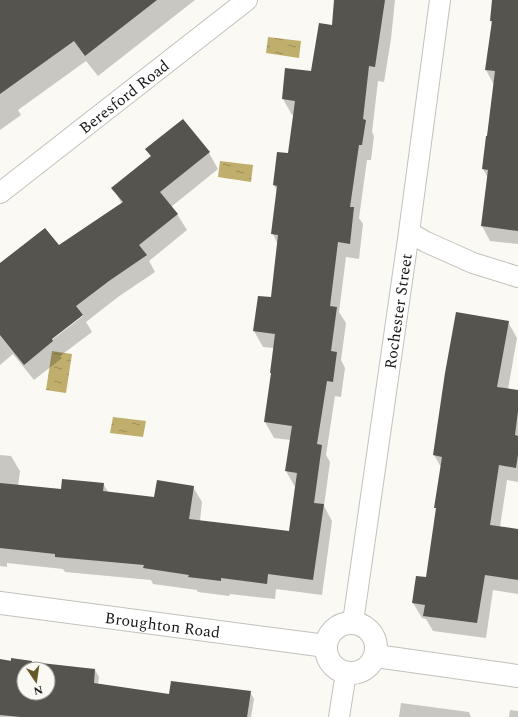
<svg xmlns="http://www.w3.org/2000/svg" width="518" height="717" font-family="Spectral,serif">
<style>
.water{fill:url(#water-ripples)}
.shadow{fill:#0003;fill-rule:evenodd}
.building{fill:#55544f;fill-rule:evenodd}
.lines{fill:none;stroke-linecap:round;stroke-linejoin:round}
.street-casing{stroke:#c2c1bb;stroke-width:22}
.secondary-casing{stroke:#c2c1bb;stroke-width:24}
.street{stroke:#fff;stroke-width:20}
.secondary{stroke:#fff;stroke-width:22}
.labels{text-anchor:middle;stroke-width:4;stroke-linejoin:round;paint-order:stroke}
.street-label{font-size:16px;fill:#191816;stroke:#faf9f3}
</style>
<defs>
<pattern id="water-ripples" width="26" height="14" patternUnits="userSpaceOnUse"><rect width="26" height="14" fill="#bfae6c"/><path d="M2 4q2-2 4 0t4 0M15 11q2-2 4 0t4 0" fill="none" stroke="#9a8d58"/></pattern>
</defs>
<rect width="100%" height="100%" fill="#faf9f3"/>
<g class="water">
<path d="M 268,37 L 301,41 L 299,58 L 266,53 Z"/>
<path d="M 220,161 L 253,165 L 251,182 L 218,177 Z"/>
<path d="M 52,351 L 72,354 L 66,393 L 46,390 Z"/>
<path d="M 113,417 L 146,421 L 143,437 L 110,433 Z"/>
</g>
<g class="shadow">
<path d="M 0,0 L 195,0 L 98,76 L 86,61 L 18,110 L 21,115 L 0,130 Z"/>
<path d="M 335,0 L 395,0 L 391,39 L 384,82 L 378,81 L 372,132 L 374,136 L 371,160 L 367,160 L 359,218 L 363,224 L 359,259 L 346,257 L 339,312 L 346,323 L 341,360 L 345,368 L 341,397 L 335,396 L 326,455 L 330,462 L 324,506 L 332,521 L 322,595 L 276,589 L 275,599 L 230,594 L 229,596 L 198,592 L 197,590 L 153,584 L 151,580 L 65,572 L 63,569 L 7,563 L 7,567 L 0,566 L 0,455 L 11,456 L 20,471 L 18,486 L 62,490 L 103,484 L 109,493 L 155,498 L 193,487 L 202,502 L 200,521 L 290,532 L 295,487 L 286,471 L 291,440 L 274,438 L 265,422 L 272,375 L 271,373 L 274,348 L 263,347 L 254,331 L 259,297 L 272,299 L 278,245 L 273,234 L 278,192 L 274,185 L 289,155 L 294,115 L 292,115 L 283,99 L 286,69 L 312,72 L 333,26 Z"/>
<path d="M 493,0 L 518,0 L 518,244 L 490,241 L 482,226 L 488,178 L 483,169 L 494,85 L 486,70 L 492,23 L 491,21 Z"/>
<path d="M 146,149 L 209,153 L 218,169 L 171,207 L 177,214 L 187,230 L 149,261 L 155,272 L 118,297 L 86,322 L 92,332 L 60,356 L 62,358 L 34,380 L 13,354 L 0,365 L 0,264 L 59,247 L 122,204 L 113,188 L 151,157 ZM 83,314 L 83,316 L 48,343 L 47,342 Z"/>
<path d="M 508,322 L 517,338 L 508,389 L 518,391 L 518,482 L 507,480 L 500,527 L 518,530 L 518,594 L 493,590 L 486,638 L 433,631 L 426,619 L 422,618 L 413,603 L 427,578 L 437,511 L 435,507 L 441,467 L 434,455 Z"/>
<path d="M 0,660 L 32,661 L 33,663 L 95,670 L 99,677 L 98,684 L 170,695 L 250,692 L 254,699 L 251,717 L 0,717 ZM 24,669 L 48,669 L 48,693 L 24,693 Z"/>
<path d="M 401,703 L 469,712 L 471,717 L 399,717 Z"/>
<path d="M 510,710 L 518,711 L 518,717 L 509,717 Z"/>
</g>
<g class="building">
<path d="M 0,0 L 157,0 L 85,56 L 74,41 L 0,94 Z"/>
<path d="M 334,0 L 385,0 L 375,67 L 369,66 L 363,119 L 366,120 L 362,145 L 359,145 L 350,207 L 354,207 L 350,244 L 338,242 L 330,306 L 337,307 L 331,351 L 337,352 L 333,382 L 327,381 L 317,444 L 322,445 L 314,503 L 324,504 L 313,580 L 268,574 L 267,584 L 221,578 L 221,581 L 188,577 L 189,575 L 143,568 L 144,565 L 55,557 L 55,554 L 0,548 L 0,483 L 61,489 L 62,479 L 104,483 L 103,491 L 154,497 L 157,480 L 194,486 L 189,519 L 289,531 L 297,473 L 285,471 L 292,426 L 264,422 L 271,373 L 270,373 L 275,334 L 253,331 L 258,296 L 271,297 L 278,235 L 271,234 L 277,186 L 273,185 L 277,152 L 288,153 L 295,101 L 282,99 L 285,68 L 311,71 L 319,23 L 332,25 Z"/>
<path d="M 492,0 L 518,0 L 518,231 L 481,226 L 488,170 L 482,169 L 486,136 L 487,136 L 495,71 L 485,70 L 492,21 L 490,21 Z"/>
<path d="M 183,119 L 210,152 L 160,192 L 178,214 L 139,245 L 147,255 L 109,281 L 76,306 L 83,315 L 52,339 L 53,341 L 24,365 L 0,335 L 0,263 L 45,228 L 59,245 L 123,202 L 111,188 L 151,156 L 145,149 Z"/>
<path d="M 456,312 L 509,321 L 497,387 L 518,390 L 518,411 L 515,435 L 518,436 L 518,455 L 516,468 L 499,465 L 490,525 L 518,529 L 518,580 L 485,575 L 477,623 L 423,616 L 425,605 L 412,603 L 416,576 L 426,577 L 436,508 L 434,508 L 442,457 L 433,455 L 445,373 Z"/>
<path d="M 11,658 L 32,661 L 32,662 L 95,669 L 94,683 L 169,694 L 171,681 L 251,691 L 247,717 L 21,717 L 0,715 L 0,659 L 11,661 ZM 24,669 L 48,669 L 48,693 L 24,693 Z"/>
</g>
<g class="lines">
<defs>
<g id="street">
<path id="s1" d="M 0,193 L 247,0"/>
<path d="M 409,232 L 426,242 L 473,263 L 518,277"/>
<path id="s2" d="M 353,622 L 409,232 L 440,0"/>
<path d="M 339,717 L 346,673"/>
</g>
<g id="secondary">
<path id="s3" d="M 0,603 L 326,646"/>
<circle cx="351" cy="648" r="25"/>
<path d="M 376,656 L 518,676"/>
</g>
</defs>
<use href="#street" class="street-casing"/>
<use href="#secondary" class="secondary-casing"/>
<use href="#street" class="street"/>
<use href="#secondary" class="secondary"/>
</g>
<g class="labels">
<g class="street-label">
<text dy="6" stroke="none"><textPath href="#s1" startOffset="157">Beresford Road</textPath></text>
<text dy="6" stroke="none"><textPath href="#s2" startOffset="314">Rochester Street</textPath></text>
<text dy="6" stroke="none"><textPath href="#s3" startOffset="164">Broughton Road</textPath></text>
</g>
</g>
<g transform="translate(36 681) rotate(167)"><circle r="19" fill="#faf9f3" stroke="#a09f9b"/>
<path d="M0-3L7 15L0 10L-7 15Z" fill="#675a27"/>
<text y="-6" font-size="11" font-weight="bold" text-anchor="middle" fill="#191816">N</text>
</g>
</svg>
